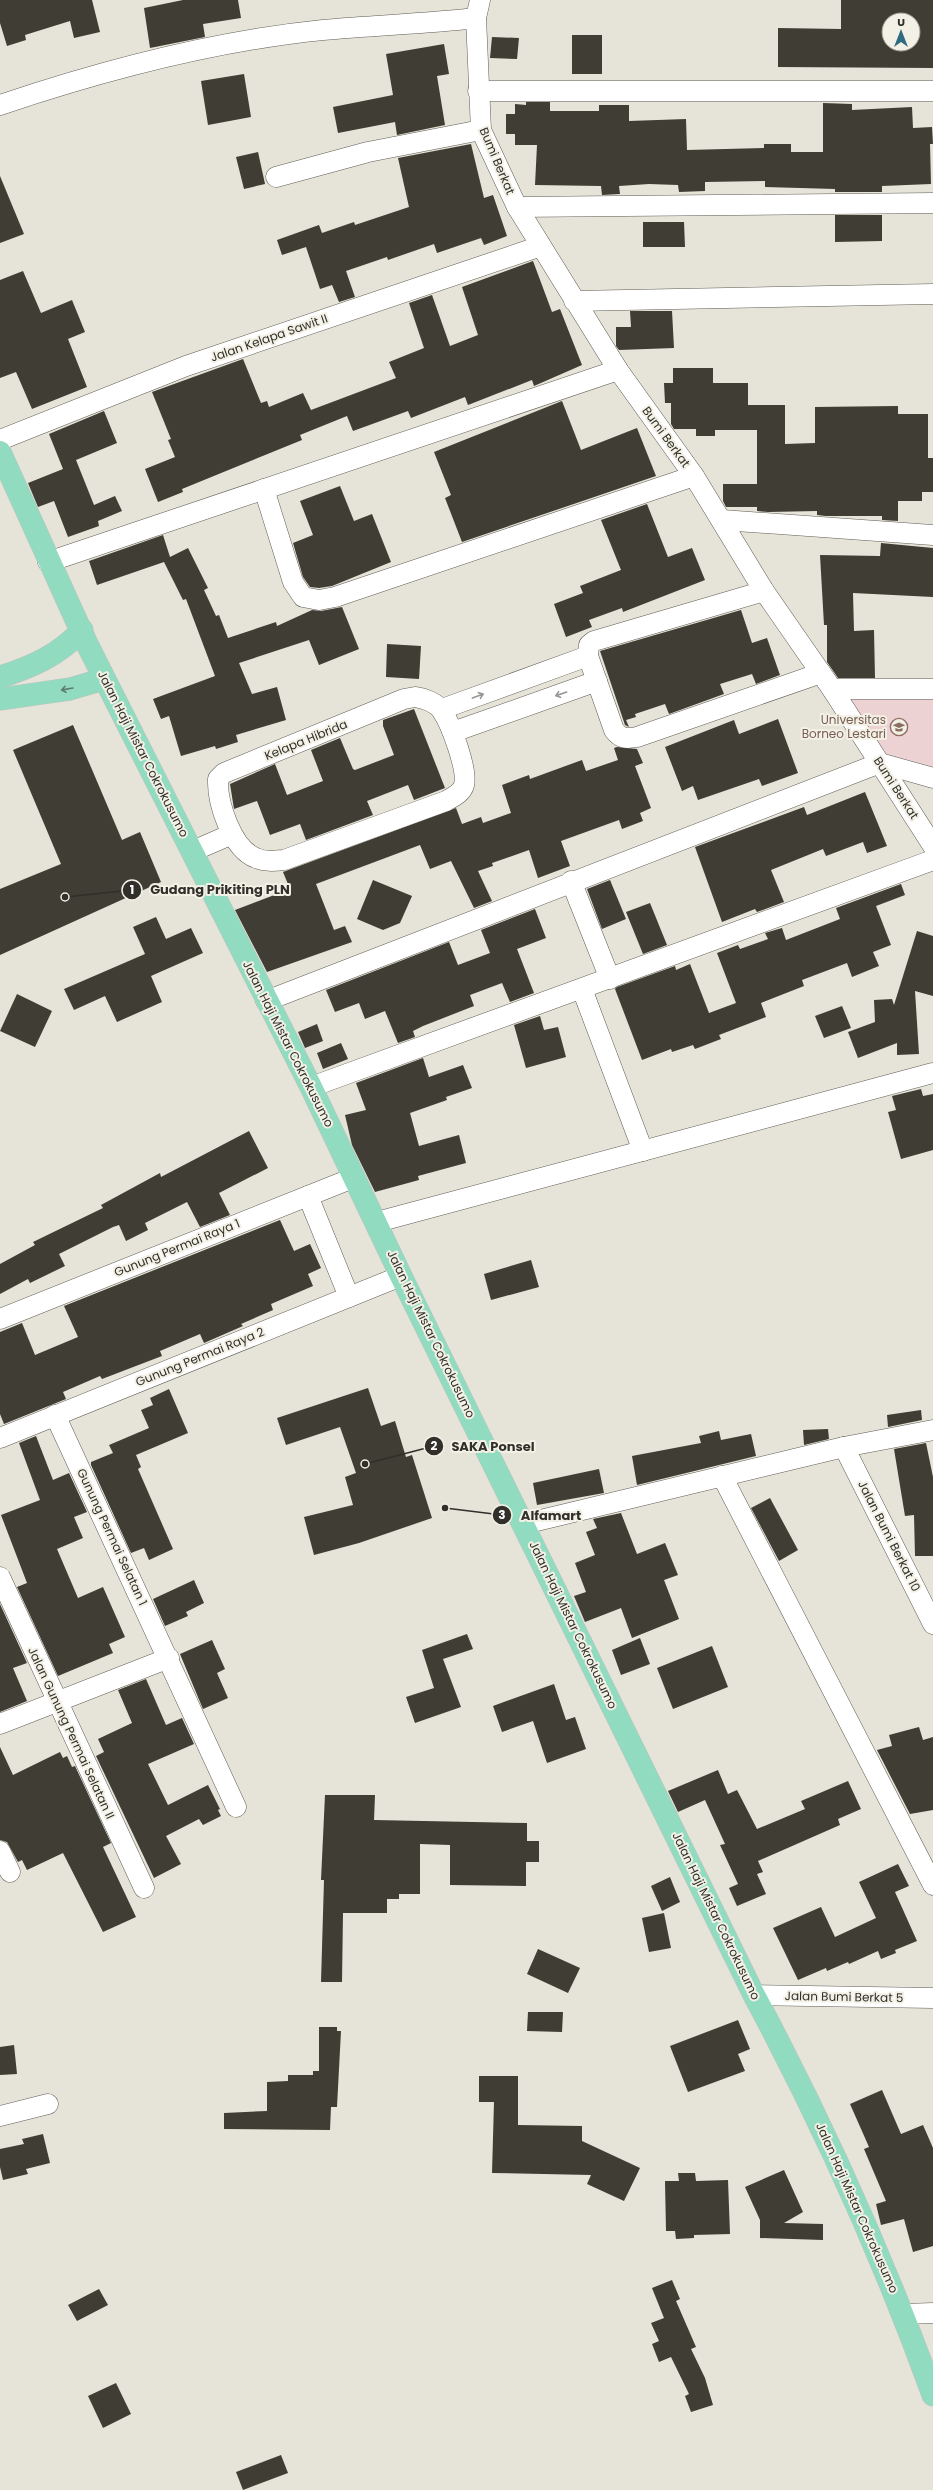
<svg xmlns="http://www.w3.org/2000/svg" width="933" height="2490" font-family="Poppins,sans-serif">
<style>
.education{fill:#ecd2d3}
.building{fill:#3f3d34;fill-rule:evenodd}
.lines{fill:none;stroke-linecap:round;stroke-linejoin:round}
.minor-casing{stroke:#5f5d54;stroke-width:21}
.major-casing{stroke:#c1c1bf;stroke-width:23}
.minor{stroke:#fff;stroke-width:20}
.major{stroke:#91dcc1;stroke-width:22}
.oneway{stroke:#5c7d6e}
.oneway2{stroke:#989794}
.labels{text-anchor:middle;stroke-width:4;stroke-linejoin:round;paint-order:stroke}
.street-label{font-size:12px;fill:#302f2a;stroke:#f3f0e5}
.education-label{font-size:12px;fill:#785e54;stroke:#f3f0e5;text-anchor:end}
.leader{fill:none;stroke:#302f2a;stroke-width:1.5}
.callout-dot{fill:#302f2a;stroke:#f3f0e5;stroke-width:1.5}
.mark-label{font-size:12px;text-anchor:middle;font-weight:bold;fill:#fff}
.callout-label{font-size:13px;text-anchor:middle;font-weight:bold;fill:#302f2a;stroke:#f3f0e5;stroke-width:4;stroke-linejoin:round;paint-order:stroke}
</style>
<rect width="100%" height="100%" fill="#e6e3d8"/>
<path class="education" d="M 846,697 L 933,698 L 933,771 L 885,757 Z"/>
<g class="building">
<path d="M 0,0 L 92,0 L 100,32 L 74,38 L 70,21 L 25,35 L 26,40 L 7,46 L 0,23 Z"/>
<path d="M 183,0 L 238,0 L 241,18 L 203,24 L 205,37 L 150,48 L 144,8 Z"/>
<path d="M 841,0 L 933,0 L 933,68 L 778,67 L 778,28 L 841,29 ZM 889,20 L 913,20 L 913,44 L 889,44 Z"/>
<rect x="572" y="35" width="30" height="39"/>
<path d="M 492,37 L 519,38 L 517,59 L 490,58 Z"/>
<path d="M 444,44 L 449,74 L 437,76 L 445,125 L 397,135 L 395,122 L 338,133 L 333,107 L 393,95 L 386,54 Z"/>
<path d="M 244,74 L 251,117 L 208,125 L 201,81 Z"/>
<path d="M 526,102 L 550,102 L 550,111 L 599,111 L 599,105 L 629,105 L 629,121 L 686,119 L 687,150 L 764,148 L 764,144 L 791,144 L 791,152 L 823,152 L 823,103 L 852,104 L 852,110 L 912,107 L 913,128 L 932,127 L 933,144 L 930,144 L 931,184 L 882,186 L 882,192 L 835,192 L 835,189 L 765,187 L 765,181 L 705,182 L 705,191 L 679,192 L 678,185 L 649,184 L 619,186 L 620,194 L 602,195 L 601,186 L 535,185 L 537,145 L 515,145 L 515,134 L 506,134 L 506,114 L 515,114 L 515,104 L 526,105 Z"/>
<path d="M 471,144 L 484,198 L 493,195 L 507,236 L 484,245 L 481,238 L 437,253 L 434,244 L 388,260 L 387,257 L 346,271 L 355,297 L 339,302 L 332,285 L 320,289 L 306,247 L 282,255 L 277,240 L 319,225 L 322,233 L 354,222 L 355,225 L 409,207 L 398,158 Z"/>
<path d="M 258,152 L 265,184 L 244,189 L 236,157 Z"/>
<path d="M 0,176 L 24,234 L 0,243 Z"/>
<path d="M 835,215 L 882,215 L 882,241 L 835,242 Z"/>
<path d="M 643,222 L 684,222 L 685,247 L 643,247 Z"/>
<path d="M 533,261 L 552,312 L 560,309 L 582,365 L 534,386 L 532,380 L 468,405 L 465,397 L 411,418 L 408,411 L 353,431 L 347,416 L 300,435 L 302,440 L 182,489 L 183,492 L 158,502 L 145,469 L 175,457 L 168,440 L 171,439 L 152,392 L 243,359 L 261,403 L 267,401 L 269,407 L 303,393 L 311,410 L 396,378 L 389,362 L 424,348 L 409,303 L 432,295 L 450,346 L 478,335 L 462,287 Z"/>
<path d="M 23,271 L 41,313 L 72,300 L 85,332 L 68,339 L 87,387 L 32,409 L 16,372 L 0,378 L 0,280 Z"/>
<path d="M 630,311 L 672,311 L 674,348 L 619,350 L 616,346 L 616,327 L 631,327 Z"/>
<path d="M 673,368 L 713,368 L 713,383 L 748,383 L 748,405 L 785,405 L 785,444 L 815,443 L 815,407 L 898,406 L 898,414 L 928,414 L 928,458 L 933,458 L 933,492 L 922,492 L 922,501 L 898,501 L 898,521 L 882,520 L 882,516 L 826,516 L 817,515 L 817,511 L 768,512 L 757,511 L 757,507 L 726,507 L 723,501 L 723,484 L 757,484 L 757,430 L 715,430 L 715,436 L 696,436 L 696,429 L 674,429 L 671,424 L 671,403 L 665,403 L 664,383 L 673,383 Z"/>
<path d="M 562,401 L 581,450 L 637,428 L 656,476 L 462,542 L 445,498 L 451,495 L 434,452 Z"/>
<path d="M 104,411 L 117,443 L 76,460 L 94,505 L 115,496 L 122,511 L 98,521 L 99,526 L 68,537 L 54,501 L 38,507 L 28,483 L 63,469 L 49,434 Z"/>
<path d="M 340,486 L 354,521 L 372,514 L 391,562 L 332,586 L 319,588 L 310,587 L 303,577 L 293,543 L 313,535 L 300,501 Z"/>
<path d="M 647,504 L 668,557 L 692,548 L 705,580 L 623,612 L 622,608 L 589,620 L 592,627 L 566,637 L 554,604 L 583,593 L 580,586 L 621,570 L 601,520 Z"/>
<path d="M 163,535 L 170,557 L 188,548 L 208,588 L 204,590 L 216,616 L 219,615 L 228,638 L 276,622 L 277,626 L 312,610 L 321,611 L 342,607 L 359,649 L 319,665 L 309,640 L 239,663 L 252,694 L 277,687 L 286,720 L 236,735 L 238,742 L 216,749 L 215,746 L 181,756 L 169,716 L 161,719 L 153,699 L 215,676 L 186,599 L 183,600 L 164,562 L 97,585 L 89,561 Z"/>
<path d="M 881,543 L 933,548 L 933,597 L 853,593 L 854,631 L 874,630 L 875,678 L 838,678 L 827,662 L 827,625 L 824,625 L 820,555 L 880,556 Z"/>
<path d="M 741,610 L 752,643 L 767,638 L 780,675 L 756,684 L 752,674 L 720,684 L 724,694 L 669,714 L 665,704 L 635,714 L 636,717 L 626,720 L 629,727 L 625,725 L 600,651 Z"/>
<path d="M 387,644 L 421,646 L 419,679 L 386,677 Z"/>
<path d="M 414,709 L 445,788 L 414,800 L 408,785 L 367,801 L 373,815 L 306,840 L 300,824 L 270,835 L 257,801 L 234,809 L 230,784 L 275,764 L 287,795 L 323,781 L 311,750 L 340,738 L 353,769 L 355,770 L 394,755 L 383,726 L 383,720 Z"/>
<path d="M 778,719 L 798,773 L 762,786 L 759,779 L 698,800 L 693,786 L 682,791 L 665,747 L 734,720 L 739,734 Z"/>
<path d="M 73,725 L 122,840 L 140,832 L 161,882 L 0,955 L 0,889 L 61,864 L 13,750 Z"/>
<path d="M 617,747 L 637,749 L 643,763 L 635,766 L 651,808 L 640,813 L 643,821 L 622,829 L 619,820 L 561,841 L 570,866 L 538,878 L 529,850 L 492,863 L 493,866 L 478,871 L 492,901 L 474,908 L 451,861 L 430,869 L 420,845 L 316,884 L 334,930 L 345,926 L 352,942 L 267,972 L 235,910 L 290,889 L 283,872 L 456,808 L 462,824 L 481,817 L 483,823 L 511,813 L 502,785 L 529,775 L 530,779 L 582,760 L 586,771 L 618,760 L 614,748 Z"/>
<path d="M 865,792 L 887,846 L 867,853 L 863,842 L 826,856 L 823,849 L 771,870 L 784,902 L 757,912 L 755,909 L 722,922 L 695,847 L 804,807 L 807,815 Z"/>
<path d="M 373,880 L 412,896 L 400,923 L 383,930 L 357,919 Z"/>
<path d="M 610,880 L 626,919 L 602,929 L 587,889 Z"/>
<path d="M 901,884 L 905,895 L 876,906 L 891,945 L 873,952 L 879,966 L 852,977 L 847,963 L 802,980 L 804,986 L 761,1003 L 766,1017 L 719,1035 L 721,1039 L 695,1049 L 693,1045 L 672,1052 L 671,1049 L 642,1060 L 615,989 L 617,987 L 675,966 L 676,970 L 690,964 L 709,1013 L 736,1003 L 717,953 L 738,945 L 740,949 L 768,939 L 765,933 L 782,928 L 786,940 L 840,919 L 836,908 Z"/>
<path d="M 650,903 L 667,945 L 643,954 L 626,912 Z"/>
<path d="M 535,909 L 546,938 L 517,949 L 534,993 L 510,1002 L 502,983 L 470,995 L 474,1006 L 423,1026 L 413,1031 L 415,1037 L 398,1043 L 385,1011 L 365,1019 L 359,1003 L 335,1012 L 326,990 L 449,942 L 458,965 L 490,953 L 481,930 Z"/>
<path d="M 156,917 L 166,939 L 191,928 L 203,953 L 151,976 L 162,1002 L 117,1022 L 105,996 L 74,1010 L 64,989 L 145,954 L 133,927 Z"/>
<path d="M 917,931 L 933,936 L 933,996 L 915,991 L 919,1054 L 897,1055 L 897,1043 L 858,1058 L 848,1032 L 875,1022 L 874,1000 L 892,999 L 894,1005 Z"/>
<path d="M 17,994 L 52,1011 L 35,1047 L 0,1031 Z"/>
<path d="M 842,1006 L 851,1028 L 824,1038 L 815,1016 Z"/>
<path d="M 540,1016 L 544,1030 L 558,1027 L 566,1057 L 526,1068 L 514,1025 Z"/>
<path d="M 317,1024 L 323,1041 L 305,1048 L 298,1032 Z"/>
<path d="M 341,1043 L 348,1059 L 323,1069 L 317,1053 Z"/>
<path d="M 423,1058 L 429,1077 L 463,1065 L 472,1088 L 446,1097 L 447,1100 L 410,1113 L 419,1146 L 459,1135 L 466,1163 L 418,1176 L 419,1180 L 375,1192 L 352,1145 L 345,1115 L 366,1110 L 356,1083 Z"/>
<path d="M 921,1089 L 923,1096 L 933,1094 L 933,1150 L 901,1159 L 888,1112 L 896,1110 L 892,1096 Z"/>
<path d="M 249,1131 L 268,1168 L 219,1193 L 230,1215 L 200,1227 L 187,1202 L 145,1223 L 148,1230 L 126,1241 L 119,1225 L 113,1227 L 59,1254 L 65,1266 L 30,1283 L 28,1279 L 0,1294 L 0,1264 L 35,1245 L 33,1242 L 103,1208 L 101,1205 L 160,1173 L 161,1177 Z"/>
<path d="M 280,1220 L 294,1251 L 310,1244 L 321,1268 L 308,1274 L 313,1286 L 271,1304 L 273,1310 L 241,1324 L 243,1326 L 204,1343 L 200,1334 L 160,1351 L 162,1356 L 102,1379 L 100,1376 L 63,1392 L 66,1399 L 4,1424 L 0,1414 L 0,1332 L 22,1323 L 35,1355 L 78,1337 L 64,1306 Z"/>
<path d="M 531,1260 L 539,1287 L 491,1300 L 484,1274 Z"/>
<path d="M 368,1388 L 381,1426 L 395,1421 L 406,1457 L 412,1455 L 432,1518 L 359,1543 L 314,1555 L 304,1517 L 353,1505 L 345,1477 L 356,1473 L 340,1427 L 286,1445 L 277,1418 Z"/>
<path d="M 169,1389 L 188,1433 L 136,1455 L 141,1467 L 138,1469 L 173,1549 L 149,1560 L 144,1548 L 131,1553 L 91,1465 L 91,1462 L 113,1453 L 109,1445 L 149,1428 L 141,1410 L 153,1405 L 150,1398 Z"/>
<path d="M 921,1410 L 922,1420 L 888,1427 L 887,1415 Z"/>
<path d="M 828,1429 L 829,1439 L 804,1445 L 803,1430 Z"/>
<path d="M 719,1431 L 721,1440 L 751,1434 L 756,1456 L 637,1485 L 632,1456 L 701,1443 L 699,1436 Z"/>
<path d="M 36,1436 L 53,1480 L 69,1473 L 87,1512 L 74,1517 L 83,1538 L 57,1549 L 78,1598 L 103,1587 L 125,1637 L 109,1644 L 113,1653 L 58,1676 L 17,1587 L 27,1583 L 1,1515 L 40,1500 L 19,1443 Z"/>
<path d="M 926,1443 L 933,1477 L 933,1556 L 915,1556 L 914,1515 L 905,1516 L 894,1449 Z"/>
<path d="M 599,1469 L 604,1493 L 537,1505 L 533,1483 Z"/>
<path d="M 770,1498 L 798,1550 L 779,1561 L 751,1508 Z"/>
<path d="M 621,1513 L 637,1554 L 665,1543 L 678,1575 L 664,1580 L 679,1619 L 632,1638 L 621,1608 L 585,1622 L 574,1596 L 586,1592 L 575,1563 L 595,1555 L 586,1532 L 597,1528 L 593,1519 Z"/>
<path d="M 194,1580 L 204,1603 L 186,1612 L 188,1616 L 165,1626 L 153,1599 Z"/>
<path d="M 0,1604 L 27,1663 L 13,1668 L 27,1701 L 0,1712 Z"/>
<path d="M 467,1634 L 473,1649 L 443,1659 L 461,1707 L 415,1723 L 406,1697 L 434,1688 L 422,1650 Z"/>
<path d="M 640,1638 L 650,1664 L 621,1675 L 612,1650 Z"/>
<path d="M 212,1640 L 225,1669 L 217,1673 L 228,1698 L 203,1709 L 180,1654 Z"/>
<path d="M 712,1646 L 728,1687 L 673,1709 L 657,1668 Z"/>
<path d="M 146,1679 L 166,1725 L 182,1718 L 194,1744 L 148,1764 L 168,1805 L 208,1785 L 220,1809 L 218,1810 L 221,1816 L 203,1825 L 199,1819 L 166,1836 L 181,1864 L 154,1878 L 96,1756 L 104,1752 L 98,1739 L 132,1723 L 118,1690 Z"/>
<path d="M 554,1684 L 566,1720 L 575,1717 L 586,1749 L 547,1763 L 533,1721 L 502,1732 L 493,1706 Z"/>
<path d="M 919,1727 L 923,1740 L 933,1737 L 933,1810 L 910,1814 L 877,1750 L 892,1746 L 889,1735 Z"/>
<path d="M 0,1747 L 13,1775 L 60,1752 L 63,1758 L 67,1756 L 72,1767 L 75,1766 L 111,1843 L 103,1847 L 136,1917 L 103,1932 L 63,1853 L 27,1870 L 22,1860 L 18,1862 L 7,1842 L 0,1840 Z"/>
<path d="M 718,1770 L 728,1794 L 737,1790 L 757,1829 L 805,1809 L 801,1801 L 848,1781 L 861,1809 L 838,1819 L 840,1825 L 758,1861 L 763,1872 L 757,1874 L 766,1894 L 737,1906 L 729,1888 L 738,1884 L 720,1845 L 725,1844 L 705,1800 L 678,1812 L 668,1791 Z"/>
<path d="M 325,1795 L 375,1795 L 374,1820 L 527,1823 L 527,1841 L 539,1841 L 539,1862 L 526,1862 L 526,1886 L 450,1885 L 450,1845 L 420,1844 L 420,1894 L 399,1894 L 399,1899 L 387,1899 L 387,1913 L 343,1913 L 342,1982 L 321,1982 L 324,1880 L 321,1880 Z"/>
<path d="M 898,1864 L 909,1886 L 895,1892 L 917,1941 L 895,1950 L 896,1953 L 881,1959 L 878,1951 L 849,1964 L 848,1962 L 827,1971 L 826,1968 L 798,1980 L 773,1928 L 821,1907 L 835,1937 L 876,1918 L 859,1882 Z"/>
<path d="M 670,1877 L 680,1902 L 662,1911 L 651,1886 Z"/>
<path d="M 664,1913 L 671,1948 L 649,1952 L 642,1918 Z"/>
<path d="M 538,1949 L 580,1968 L 568,1993 L 527,1974 Z"/>
<path d="M 528,2012 L 563,2012 L 562,2032 L 527,2031 Z"/>
<path d="M 738,2020 L 750,2049 L 738,2054 L 745,2071 L 688,2092 L 670,2046 Z"/>
<path d="M 319,2027 L 337,2027 L 337,2031 L 341,2031 L 337,2107 L 331,2107 L 330,2130 L 224,2129 L 224,2113 L 267,2111 L 267,2082 L 288,2081 L 288,2075 L 313,2075 L 313,2071 L 319,2071 Z"/>
<path d="M 14,2045 L 17,2074 L 0,2075 L 0,2047 Z"/>
<path d="M 479,2076 L 518,2076 L 518,2125 L 582,2126 L 582,2141 L 640,2168 L 624,2201 L 587,2184 L 591,2175 L 492,2173 L 494,2102 L 479,2102 Z"/>
<path d="M 882,2090 L 901,2134 L 923,2125 L 933,2148 L 933,2246 L 913,2252 L 904,2219 L 881,2225 L 876,2204 L 886,2201 L 864,2149 L 869,2147 L 850,2104 Z"/>
<path d="M 43,2134 L 50,2163 L 26,2169 L 28,2174 L 3,2180 L 0,2167 L 0,2149 L 24,2144 L 22,2139 Z"/>
<path d="M 784,2170 L 803,2212 L 784,2223 L 823,2224 L 823,2240 L 760,2238 L 760,2220 L 745,2187 Z"/>
<path d="M 678,2173 L 695,2173 L 696,2181 L 728,2180 L 730,2234 L 694,2235 L 694,2238 L 676,2239 L 675,2231 L 666,2231 L 665,2181 L 679,2181 Z"/>
<path d="M 672,2280 L 680,2299 L 676,2301 L 696,2347 L 691,2349 L 705,2378 L 713,2405 L 691,2412 L 685,2396 L 689,2394 L 671,2357 L 659,2362 L 652,2344 L 659,2341 L 651,2323 L 664,2318 L 652,2288 Z"/>
<path d="M 99,2289 L 108,2305 L 77,2321 L 68,2305 Z"/>
<path d="M 116,2383 L 131,2414 L 103,2428 L 88,2396 Z"/>
<path d="M 281,2455 L 288,2473 L 243,2490 L 236,2472 Z"/>
</g>
<g class="lines">
<defs>
<g id="minor">
<path d="M 480,0 L 476,18 L 481,130 L 517,207 L 618,370 L 694,476 L 764,591 L 832,689 L 933,846"/>
<path d="M 478,91 L 933,91"/>
<path d="M 0,105 C 104,70 213,41 323,30 C 374,25 425,24 476,18"/>
<path d="M 276,177 L 368,152 L 481,130"/>
<path d="M 517,207 L 933,203"/>
<path d="M 574,301 L 933,294"/>
<path d="M 0,440 L 186,366 L 541,246"/>
<path d="M 264,489 L 293,582 L 303,597 L 319,600 L 335,597 L 694,476"/>
<path d="M 722,520 L 933,535"/>
<path d="M 48,562 L 618,370"/>
<path d="M 764,591 L 594,641 L 589,645 L 588,656 L 614,730 C 621,739 626,739 637,737 L 821,673"/>
<path d="M 832,689 L 933,689"/>
<path d="M 415,697 C 424,698 437,703 442,711 C 451,724 468,770 464,785 C 462,793 453,797 446,801 L 284,860 C 274,861 265,862 256,858 C 232,849 217,803 218,779 L 224,773 L 404,699 Z"/>
<path d="M 442,709 L 588,656"/>
<path d="M 453,732 L 597,681"/>
<path d="M 193,851 L 232,834"/>
<path d="M 571,881 L 610,979"/>
<path d="M 582,989 L 643,1151"/>
<path d="M 266,1001 L 880,763 L 933,778"/>
<path d="M 311,1087 L 933,860"/>
<path d="M 308,1196 L 349,1297"/>
<path d="M 377,1222 L 933,1073"/>
<path d="M 0,1319 L 353,1178"/>
<path d="M 55,1415 L 236,1807"/>
<path d="M 0,1438 L 401,1276"/>
<path d="M 844,1447 L 933,1624"/>
<path d="M 722,1476 L 933,1885"/>
<path d="M 524,1524 L 844,1447 L 933,1430"/>
<path d="M 0,1577 L 144,1888"/>
<path d="M 0,1724 L 169,1658"/>
<path d="M 0,1851 L 10,1872"/>
<path d="M 754,1995 L 933,1998"/>
<path d="M 0,2116 L 48,2104"/>
<path d="M 904,2314 L 933,2313"/>
</g>
<g id="major">
<path d="M 0,452 L 87,644 L 311,1087 L 401,1276 L 754,1995 C 823,2124 883,2257 933,2395"/>
<path d="M 0,677 C 32,667 59,655 82,630"/>
<path d="M 0,699 L 70,689 L 104,679"/>
</g>
</defs>
<use href="#minor" class="minor-casing"/>
<use href="#major" class="major-casing"/>
<use href="#minor" class="minor"/>
<use href="#major" class="major"/>
</g>
<defs><path id="oneway-shaft" d="M-6 0H5M1.5-3L5.5 0L1.5 3" fill="none" stroke-width="1.6" stroke-linecap="round" stroke-linejoin="round"/></defs>
<use class="oneway" href="#oneway-shaft" transform="translate(67 689) rotate(170)"/>
<g class="oneway2">
<use href="#oneway-shaft" transform="translate(561 694) rotate(161)"/>
<use href="#oneway-shaft" transform="translate(478 696) rotate(-20)"/>
</g>
<defs>
<symbol id="university-ring" viewBox="-11 -11 22 22"><circle r="9.5" fill="#f3f0e5" stroke="#8d6e63" stroke-width="1.5"/><path d="M0-5L7-2L0 1L-7-2ZM-4 1L0 2.5L4 1V4Q0 6-4 4Z" fill="#8d6e63"/></symbol>
</defs>
<g fill-rule="evenodd">
<use href="#university-ring" x="889" y="717" width="20" height="20"/>
</g>
<g class="labels">
<g class="street-label">
<text transform="translate(497 161) rotate(67)" y="4">Bumi Berkat</text>
<text transform="translate(269 338) rotate(-19)" y="4">Jalan Kelapa Sawit II</text>
<text transform="translate(666 437) rotate(54)" y="4">Bumi Berkat</text>
<text transform="translate(306 740) rotate(-22)" y="4">Kelapa Hibrida</text>
<text transform="translate(143 754) rotate(63)" y="4">Jalan Haji Mistar Cokrokusumo</text>
<text transform="translate(896 788) rotate(57)" y="4">Bumi Berkat</text>
<text transform="translate(288 1044) rotate(63)" y="4">Jalan Haji Mistar Cokrokusumo</text>
<text transform="translate(177 1248) rotate(-22)" y="4">Gunung Permai Raya 1</text>
<text transform="translate(431 1334) rotate(64)" y="4">Jalan Haji Mistar Cokrokusumo</text>
<text transform="translate(200 1357) rotate(-22)" y="4">Gunung Permai Raya 2</text>
<text transform="translate(889 1536) rotate(63)" y="4">Jalan Bumi Berkat 10</text>
<text transform="translate(112 1537) rotate(65)" y="4">Gunung Permai Selatan 1</text>
<text transform="translate(573 1625) rotate(64)" y="4">Jalan Haji Mistar Cokrokusumo</text>
<text transform="translate(71 1733) rotate(65)" y="4">Jalan Gunung Permai Selatan II</text>
<text transform="translate(716 1916) rotate(64)" y="4">Jalan Haji Mistar Cokrokusumo</text>
<text transform="translate(844 1997) rotate(1)" y="4">Jalan Bumi Berkat 5</text>
<text transform="translate(857 2208) rotate(66)" y="4">Jalan Haji Mistar Cokrokusumo</text>
</g>
<g class="education-label">
<text x="886" y="724">Universitas<tspan x="886" dy="14">Borneo Lestari</tspan></text>
</g>
</g>
<path class="leader" d="M65 897L132 890M365 1464L434 1446M445 1508L502 1515"/>
<g class="callout-dot">
<circle cx="65" cy="897" r="4"/>
<circle cx="365" cy="1464" r="4"/>
<circle cx="445" cy="1508" r="4"/>
<circle cx="132" cy="890" r="10"/>
<circle cx="434" cy="1446" r="10"/>
<circle cx="502" cy="1515" r="10"/>
</g>
<g class="mark-label">
<text x="132" y="894">1</text>
<text x="434" y="1450">2</text>
<text x="502" y="1519">3</text>
</g>
<g class="callout-label">
<text x="220" y="894">Gudang Prikiting PLN</text>
<text x="493" y="1451">SAKA Ponsel</text>
<text x="551" y="1520">Alfamart</text>
</g>
<g transform="translate(901 32)"><circle r="19" fill="#f3f0e5" stroke="#a5a39a"/>
<path d="M0-3L7 15L0 10L-7 15Z" fill="#2f6c82"/>
<text y="-6" font-size="11" font-weight="bold" text-anchor="middle" fill="#302f2a">U</text>
</g>
</svg>
